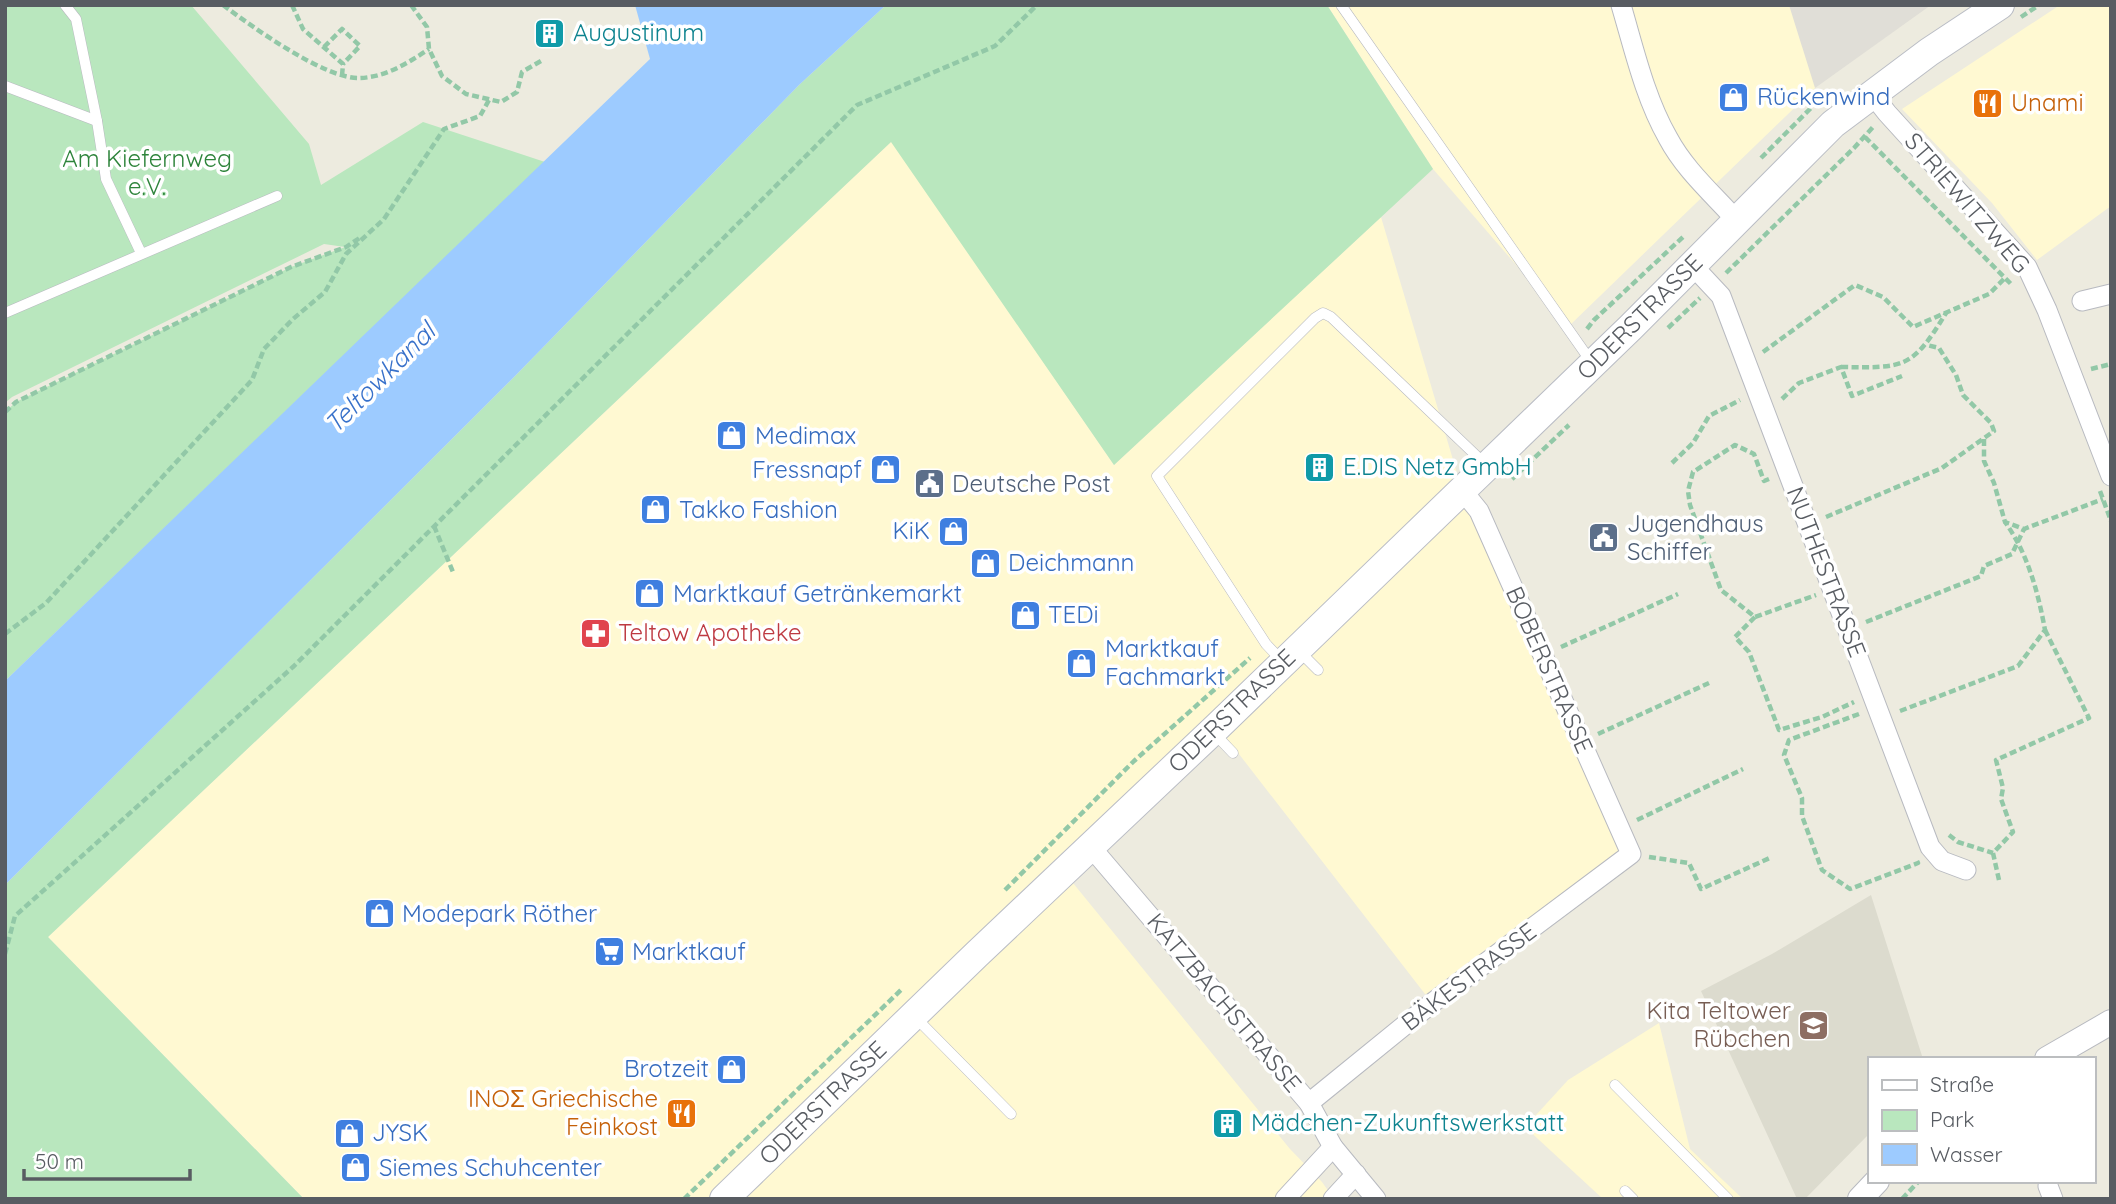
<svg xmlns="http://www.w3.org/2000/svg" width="2116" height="1204" font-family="Quicksand,sans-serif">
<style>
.commercial{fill:#fff9d2}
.industrial{fill:#e0ded7}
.education{fill:#dcdbce}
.green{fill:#b9e7be}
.water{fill:#9dcbff}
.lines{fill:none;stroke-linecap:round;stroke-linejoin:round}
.service-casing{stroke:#b8bac0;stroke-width:11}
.minor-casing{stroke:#b8bac0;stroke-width:21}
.tertiary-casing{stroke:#b8bac0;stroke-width:26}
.secondary-casing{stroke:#babdc5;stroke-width:30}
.path{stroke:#92c8a7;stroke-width:4.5;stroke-dasharray:7 3.5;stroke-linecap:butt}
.service{stroke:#fff;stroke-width:10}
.minor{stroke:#fff;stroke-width:19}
.tertiary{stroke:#fff;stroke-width:24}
.secondary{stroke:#fff;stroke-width:28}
.labels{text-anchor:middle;stroke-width:7;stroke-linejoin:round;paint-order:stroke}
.culture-label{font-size:24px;fill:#0d838f;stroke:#fff;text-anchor:start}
.shop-label{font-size:24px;fill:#366cbe;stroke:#fff;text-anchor:start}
.food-label{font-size:24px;fill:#c56008;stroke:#fff;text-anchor:start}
.park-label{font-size:24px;fill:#2e843b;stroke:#fff}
.street-label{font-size:24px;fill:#585c62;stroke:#fff}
.service-label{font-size:24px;fill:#4e5e75;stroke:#fff;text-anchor:start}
.health-label{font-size:24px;fill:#be3a42;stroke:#fff;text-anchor:start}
.education-label{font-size:24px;fill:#785e54;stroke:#fff;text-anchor:end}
.water-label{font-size:26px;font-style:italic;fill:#3871ca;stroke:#fff}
</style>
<rect width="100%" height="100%" fill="#edebdf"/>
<g class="commercial">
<path d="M 1327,5 L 1790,5 L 1816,87 L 1569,326 L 1433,169 Z"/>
<path d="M 2060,5 L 2111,5 L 2111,206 L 2037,260 L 1992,203 L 1902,109 Z"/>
<path d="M 892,141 L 1114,465 L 1381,217 L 1462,490 L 1631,854 L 1432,1003 L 1218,727 L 1064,872 L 1290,1149 L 1322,1182 L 1334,1199 L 304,1199 L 48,937 Z"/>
<path d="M 1659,1023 L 1690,1149 L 1743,1199 L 1603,1199 L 1525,1127 L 1568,1080 Z"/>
</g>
<path class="industrial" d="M 1789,5 L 1931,5 L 1815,88 Z"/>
<path class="education" d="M 1871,895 L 1923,1059 L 1869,1059 L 1869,1134 L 1805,1199 L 1797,1199 L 1701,991 L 1772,954 Z"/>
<g class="green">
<path d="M 5,5 L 191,5 L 309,144 L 321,185 L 423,122 L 545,162 L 5,681 L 5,412 L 16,402 L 291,267 L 345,247 L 324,244 L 12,397 L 5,403 Z"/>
<path d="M 886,5 L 1327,5 L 1433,169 L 1114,465 L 891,142 L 48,937 L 304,1199 L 5,1199 L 5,885 L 517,374 L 799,85 Z"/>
</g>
<path class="water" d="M 635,5 L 886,5 L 799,85 L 517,374 L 5,885 L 5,681 L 650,59 Z"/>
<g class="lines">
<defs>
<g id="service">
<path d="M 65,5 L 76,19 L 97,121 L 106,179 L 141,253"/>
<path d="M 1341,5 L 1592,363"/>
<path d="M 5,86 L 97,121"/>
<path d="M 5,313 L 277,196"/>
<path d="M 1300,652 L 1318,670"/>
<path d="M 1283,662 L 1266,644 L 1157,476 L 1315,318 L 1323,313 L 1331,317 L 1486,465"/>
<path d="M 1213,732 L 1233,753"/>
<path d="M 916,1018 L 1011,1114"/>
<path d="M 1615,1085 L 1728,1199"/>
<path d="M 1625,1191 L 1633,1199"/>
</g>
<g id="minor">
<path d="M 1621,5 C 1634,49 1645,98 1668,138 C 1685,170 1713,194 1737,221"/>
<path d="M 1872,94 L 1887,113 L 2027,267 L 2047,310 L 2111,476"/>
<path d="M 1692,265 L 1721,296 L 1930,847 L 1942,861 L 1966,870"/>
<path d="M 2082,301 L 2111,294"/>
<path d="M 1090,846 L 1309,1103 L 1333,1147 L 1376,1199"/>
<path d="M 1309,1103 L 1432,1003 L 1631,854 L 1479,511 L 1462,490"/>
<path d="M 2048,1186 L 2053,1199"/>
<path d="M 1285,1199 L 1333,1147"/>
<path d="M 1333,1199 L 1356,1174"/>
</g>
<g id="tertiary">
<path d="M 2047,1059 L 2111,1022"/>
<path d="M 1860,1199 L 1877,1181"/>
</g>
<path id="secondary" d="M 724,1199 L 976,955 L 1218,726 L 1631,327 L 1833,124 L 1929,52 L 2000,5"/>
</defs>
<use href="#service" class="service-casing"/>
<use href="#minor" class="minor-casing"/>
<use href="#tertiary" class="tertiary-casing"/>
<use href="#secondary" class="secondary-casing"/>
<g class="path">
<path d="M 223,5 C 251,26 326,80 360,78 C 386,77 408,63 429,49"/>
<path d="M 292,5 L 303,29 L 343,64 L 342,76"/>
<path d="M 411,5 L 427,27 L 429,49 L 442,76 L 466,94 L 501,102 L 517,92 L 522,72 L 541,61"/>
<path d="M 2021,17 L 2039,5"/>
<path d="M 324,47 L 342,29 L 360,46 L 343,64"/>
<path d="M 1865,137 L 2012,285"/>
<path d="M 1761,158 L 1812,107"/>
<path d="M 1726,273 L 1854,148 L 1874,126"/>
<path d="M 1668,328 L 1700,298"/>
<path d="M 1587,329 L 1594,320 L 1684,236"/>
<path d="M 1763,352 L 1855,285 L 1883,297 L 1913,327 L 1989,294 L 2005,278"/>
<path d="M 1841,367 C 1905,368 1912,369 1946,313"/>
<path d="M 2091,369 L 2111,364"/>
<path d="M 1782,399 L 1799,383 L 1841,367 L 1852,396 L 1902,376"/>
<path d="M 5,412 L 16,402 L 291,267 L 346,247 L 361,237"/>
<path d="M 1984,439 L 1984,461 L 1994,483 L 2005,522 L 2024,529 L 2103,499"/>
<path d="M 1672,463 L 1693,443 L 1709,416 L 1740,400"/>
<path d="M 1512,479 L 1569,425"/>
<path d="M 1769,479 L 1764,481 L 1754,454 L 1735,445 L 1693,472 L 1688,491 L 1690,505 L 1721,590 L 1755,617 L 1816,595"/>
<path d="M 2100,491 L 2111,521"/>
<path d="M 1826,517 L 1942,468 L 1994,431 L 1991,423 L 1963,395 L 1956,375 L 1939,348 L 1927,345"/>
<path d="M 434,526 L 453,572"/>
<path d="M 1755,617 L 1735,637 L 1749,652 L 1779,730 L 1822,717 L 1854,702"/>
<path d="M 1866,622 L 1981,576 L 1984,566 L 2012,554 L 2024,529"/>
<path d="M 5,634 L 46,603 L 252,380 L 264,349 L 293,319 L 325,292 L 346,254 L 384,219 L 444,129 L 480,116 L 489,100"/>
<path d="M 1561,647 L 1678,594"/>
<path d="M 1900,711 L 2018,666 L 2045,630 C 2038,592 2028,554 2005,522"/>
<path d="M 1859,714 L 1789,740 L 1784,755 L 1802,798 L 1802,816 L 1822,870 L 1850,889 L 1918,863 L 1917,861"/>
<path d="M 1598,734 L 1709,683"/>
<path d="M 1637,820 L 1743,769"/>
<path d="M 1949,835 L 1958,842 L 1993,853"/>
<path d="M 1649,857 L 1689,863 L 1701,889 L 1772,857"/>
<path d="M 1999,880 L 1993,853 L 2013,832 L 2001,799 L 2003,788 L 1996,760 L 2089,718 L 2045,630"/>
<path d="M 1005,890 L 1134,761 L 1250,658"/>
<path d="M 5,954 L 15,916 L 294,666 L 857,105 L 995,46 L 1037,5"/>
<path d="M 684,1199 L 903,988"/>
<path d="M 1902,1199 L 1919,1181"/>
</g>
<use href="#service" class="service"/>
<use href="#minor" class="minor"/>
<use href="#tertiary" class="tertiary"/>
<use href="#secondary" class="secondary"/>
</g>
<defs>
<symbol id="building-square" viewBox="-11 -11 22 22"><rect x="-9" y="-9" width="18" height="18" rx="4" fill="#0f9aa8" stroke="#fff"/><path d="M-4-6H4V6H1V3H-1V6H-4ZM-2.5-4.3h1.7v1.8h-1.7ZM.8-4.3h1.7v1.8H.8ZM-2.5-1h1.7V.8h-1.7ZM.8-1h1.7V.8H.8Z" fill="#fff"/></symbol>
<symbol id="shop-square" viewBox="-11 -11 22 22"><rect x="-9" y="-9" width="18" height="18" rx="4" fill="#3f7fe0" stroke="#fff"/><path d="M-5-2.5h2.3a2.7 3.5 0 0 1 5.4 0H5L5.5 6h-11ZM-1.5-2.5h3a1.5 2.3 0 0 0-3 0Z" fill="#fff"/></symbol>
<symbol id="restaurant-square" viewBox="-11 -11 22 22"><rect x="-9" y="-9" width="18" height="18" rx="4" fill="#e8710a" stroke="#fff"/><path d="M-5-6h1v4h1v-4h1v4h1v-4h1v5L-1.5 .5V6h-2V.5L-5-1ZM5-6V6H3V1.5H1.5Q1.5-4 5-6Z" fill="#fff"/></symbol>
<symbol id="civic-square" viewBox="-11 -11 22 22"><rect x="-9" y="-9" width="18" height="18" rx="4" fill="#5c6f8a" stroke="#fff"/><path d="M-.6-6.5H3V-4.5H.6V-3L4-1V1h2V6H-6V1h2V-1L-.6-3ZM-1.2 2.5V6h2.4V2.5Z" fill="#fff"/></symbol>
<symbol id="pharmacy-square" viewBox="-11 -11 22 22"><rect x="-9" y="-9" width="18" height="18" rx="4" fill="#e0444e" stroke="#fff"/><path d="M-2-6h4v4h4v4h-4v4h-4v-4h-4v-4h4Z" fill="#fff"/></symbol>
<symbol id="supermarket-square" viewBox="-11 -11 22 22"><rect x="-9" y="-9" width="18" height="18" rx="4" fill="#3f7fe0" stroke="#fff"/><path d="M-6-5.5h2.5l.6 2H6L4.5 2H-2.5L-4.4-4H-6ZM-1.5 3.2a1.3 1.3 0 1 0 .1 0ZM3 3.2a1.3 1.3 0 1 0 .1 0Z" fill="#fff"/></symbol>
<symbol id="school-square" viewBox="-11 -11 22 22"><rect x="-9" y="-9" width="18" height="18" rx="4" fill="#8d6e63" stroke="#fff"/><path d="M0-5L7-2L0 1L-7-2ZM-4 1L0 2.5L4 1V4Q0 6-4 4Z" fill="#fff"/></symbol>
</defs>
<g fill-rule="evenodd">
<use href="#building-square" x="532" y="16" width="35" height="35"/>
<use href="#shop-square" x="1716" y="80" width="35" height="35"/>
<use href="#restaurant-square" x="1970" y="86" width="35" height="35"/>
<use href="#shop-square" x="714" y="418" width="35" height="35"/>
<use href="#building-square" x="1302" y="450" width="35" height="35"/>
<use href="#shop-square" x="868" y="452" width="35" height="35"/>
<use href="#civic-square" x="912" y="466" width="35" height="35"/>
<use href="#shop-square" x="638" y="492" width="35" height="35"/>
<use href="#shop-square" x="936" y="514" width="35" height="35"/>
<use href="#civic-square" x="1586" y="520" width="35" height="35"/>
<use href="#shop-square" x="968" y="546" width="35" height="35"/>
<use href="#shop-square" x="632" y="576" width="35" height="35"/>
<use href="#shop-square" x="1008" y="598" width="35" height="35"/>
<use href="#pharmacy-square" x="578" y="616" width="35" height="35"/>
<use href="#shop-square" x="1064" y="646" width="35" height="35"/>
<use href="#shop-square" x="362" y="896" width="35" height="35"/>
<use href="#supermarket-square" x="592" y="934" width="35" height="35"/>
<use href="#school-square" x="1796" y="1008" width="35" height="35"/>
<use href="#shop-square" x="714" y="1052" width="35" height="35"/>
<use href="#restaurant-square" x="664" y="1096" width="35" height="35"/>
<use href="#building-square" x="1210" y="1106" width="35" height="35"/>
<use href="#shop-square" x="332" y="1116" width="35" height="35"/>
<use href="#shop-square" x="338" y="1150" width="35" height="35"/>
</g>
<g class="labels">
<g class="culture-label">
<text x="573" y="41">Augustinum</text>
<text x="1343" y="475">E.DIS Netz GmbH</text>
<text x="1251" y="1131">Mädchen-Zukunftswerkstatt</text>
</g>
<g class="shop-label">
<text x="1757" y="105">Rückenwind</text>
<text x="755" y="444">Medimax</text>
<text x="862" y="478" text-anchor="end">Fressnapf</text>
<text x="679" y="518">Takko Fashion</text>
<text x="930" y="539" text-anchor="end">KiK</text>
<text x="1008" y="571">Deichmann</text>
<text x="673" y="602">Marktkauf Getränkemarkt</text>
<text x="1048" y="623">TEDi</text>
<text x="1105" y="657">Marktkauf<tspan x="1105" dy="28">Fachmarkt</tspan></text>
<text x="402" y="922">Modepark Röther</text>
<text x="632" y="960">Marktkauf</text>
<text x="709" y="1077" text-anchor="end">Brotzeit</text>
<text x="372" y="1141">JYSK</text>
<text x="379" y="1176">Siemes Schuhcenter</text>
</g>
<g class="food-label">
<text x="2011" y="111">Unami</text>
<text x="658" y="1107" text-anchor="end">INOΣ Griechische<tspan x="658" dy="28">Feinkost</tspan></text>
</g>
<g class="park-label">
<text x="147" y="167">Am Kiefernweg<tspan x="147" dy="28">e.V.</tspan></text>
</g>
<g class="street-label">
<text transform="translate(1967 203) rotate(49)" y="8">STRIEWITZWEG</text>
<text transform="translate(1640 317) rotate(-45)" y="8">ODERSTRASSE</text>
<text transform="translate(1826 572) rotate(69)" y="8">NUTHESTRASSE</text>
<text transform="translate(1549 670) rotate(66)" y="8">BOBERSTRASSE</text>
<text transform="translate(1232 711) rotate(-44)" y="8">ODERSTRASSE</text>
<text transform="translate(1469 977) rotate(-37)" y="8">BÄKESTRASSE</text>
<text transform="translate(1224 1003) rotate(50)" y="8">KATZBACHSTRASSE</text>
<text transform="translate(823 1103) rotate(-44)" y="8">ODERSTRASSE</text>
</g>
<g class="service-label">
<text x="952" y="492">Deutsche Post</text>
<text x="1627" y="532">Jugendhaus<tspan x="1627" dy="28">Schiffer</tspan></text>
</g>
<g class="health-label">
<text x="618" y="641">Teltow Apotheke</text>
</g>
<g class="education-label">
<text x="1791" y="1019">Kita Teltower<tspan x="1791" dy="28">Rübchen</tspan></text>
</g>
<g class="water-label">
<text transform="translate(380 378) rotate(-45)" y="9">Teltowkanal</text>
</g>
</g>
<rect width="2116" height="1204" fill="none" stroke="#585c62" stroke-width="14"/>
<rect x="1868" y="1057" width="228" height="126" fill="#ffffff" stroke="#bcbec0" stroke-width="2"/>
<rect x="1882" y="1080" width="35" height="10" fill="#ffffff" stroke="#bcbec0" stroke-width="2"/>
<text x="1930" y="1092" font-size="21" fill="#585c62">Straße</text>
<rect x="1882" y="1110" width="35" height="21" fill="#b9e7be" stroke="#bcbec0" stroke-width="2"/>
<text x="1930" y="1127" font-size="21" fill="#585c62">Park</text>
<rect x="1882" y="1144" width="35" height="21" fill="#9dcbff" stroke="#bcbec0" stroke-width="2"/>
<text x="1930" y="1162" font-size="21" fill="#585c62">Wasser</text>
<path d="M24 1169v10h166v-10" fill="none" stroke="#585c62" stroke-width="3.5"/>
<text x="35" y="1169" font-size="21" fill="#585c62" stroke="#ffffff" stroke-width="5" paint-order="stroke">50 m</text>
</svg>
